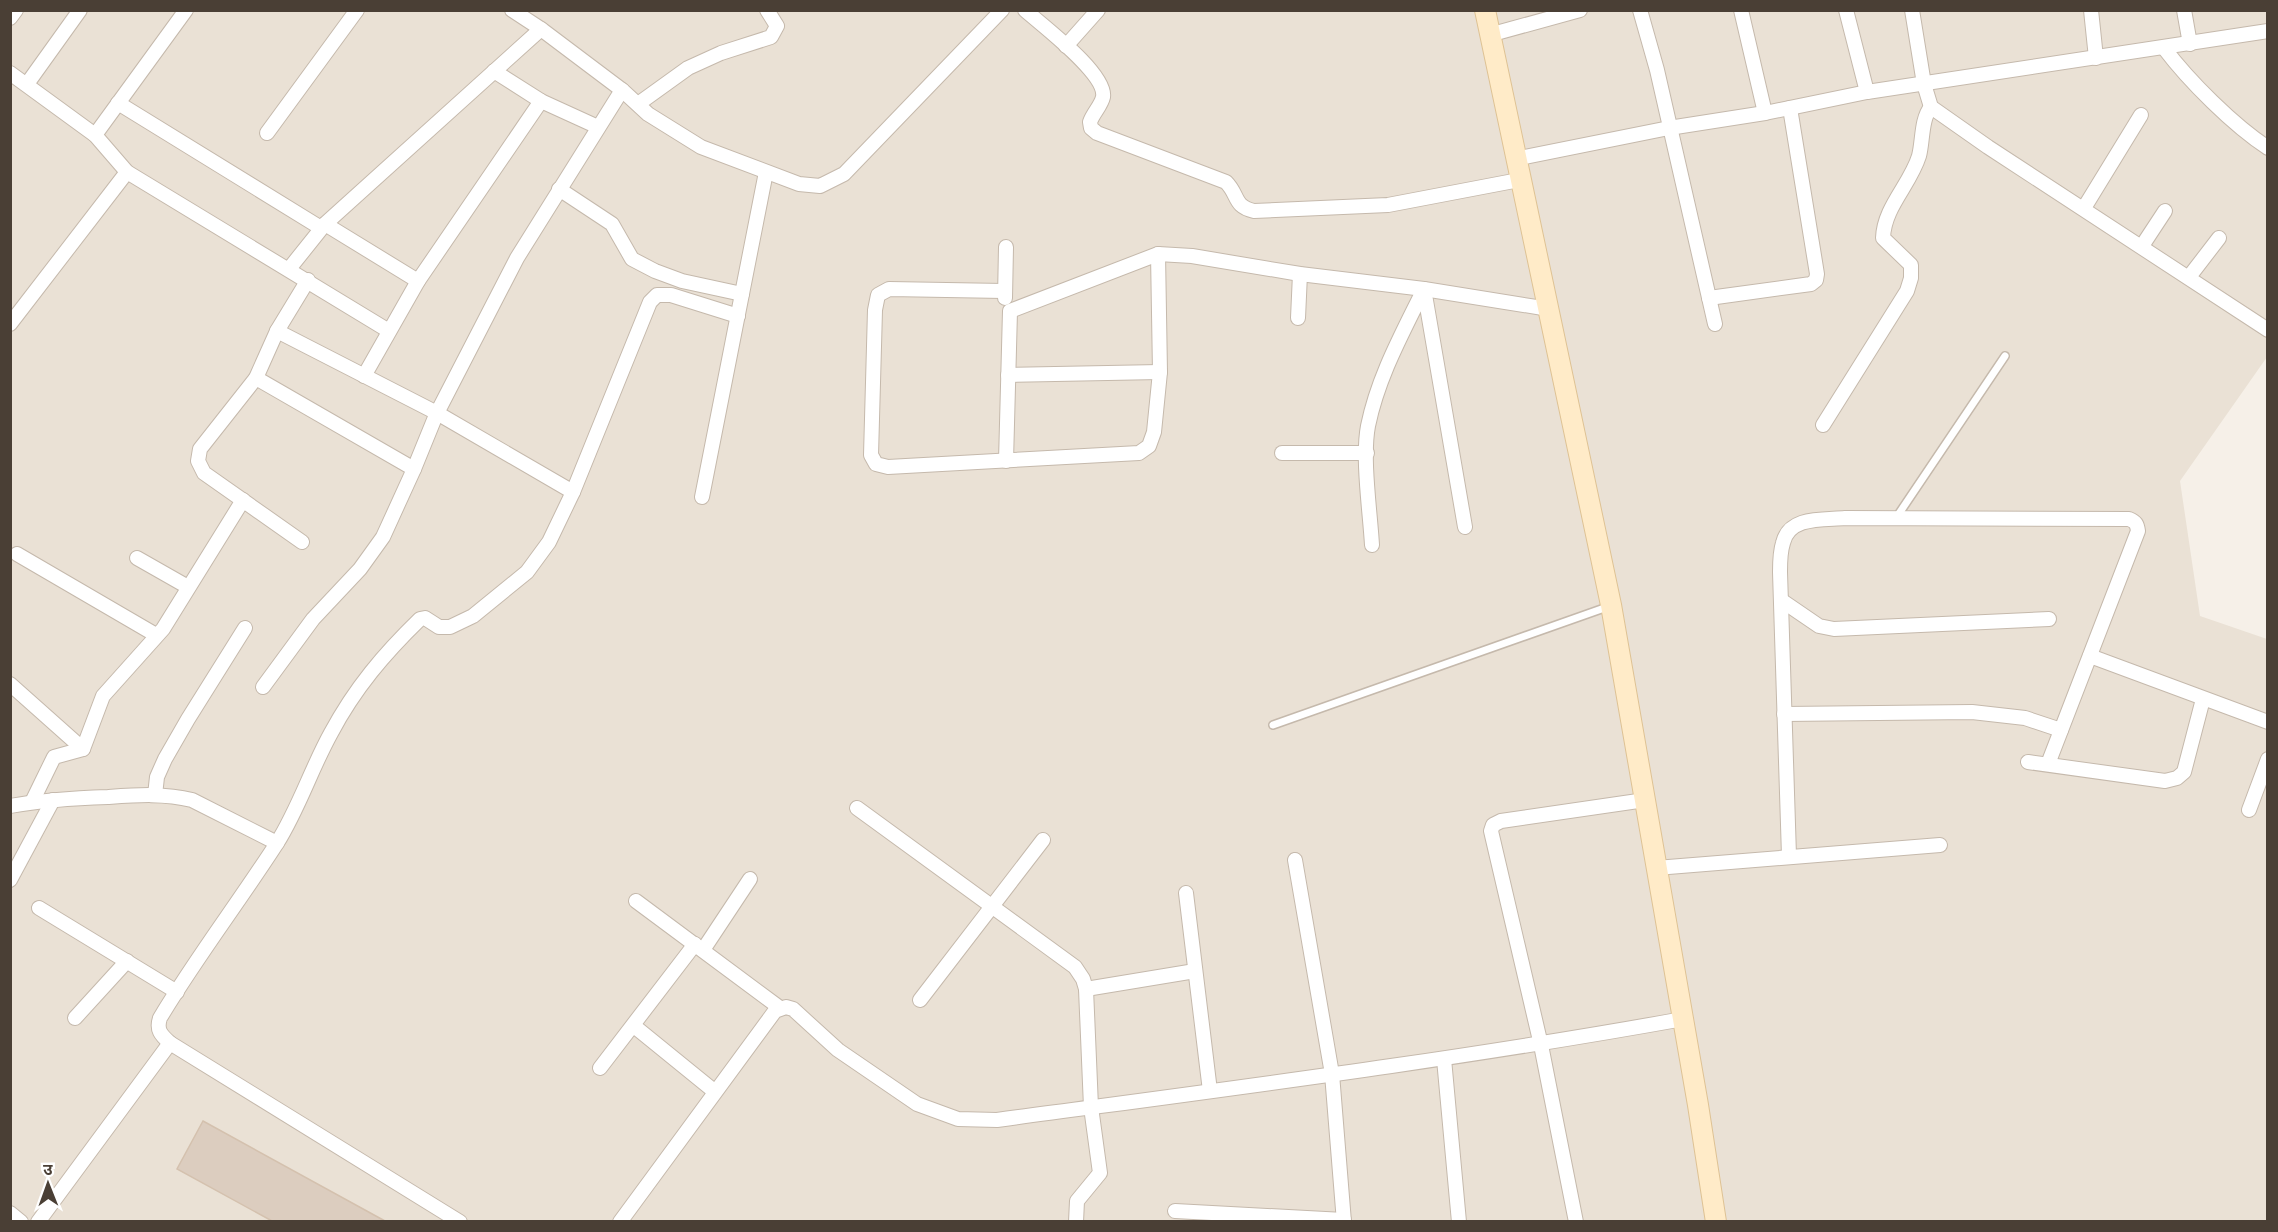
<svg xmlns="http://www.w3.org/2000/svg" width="2278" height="1232" font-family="Cabin,'Noto Sans Devanagari',sans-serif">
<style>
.residential{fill:#eae1d5}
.building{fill:#dccdbf;stroke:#d4c1ae;stroke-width:1.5}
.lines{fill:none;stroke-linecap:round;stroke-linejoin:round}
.lane-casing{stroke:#c5b9ac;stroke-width:10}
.street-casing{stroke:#c5b9ac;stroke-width:16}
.secondary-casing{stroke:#dec294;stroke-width:22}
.lane{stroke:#fff;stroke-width:7}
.street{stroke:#fff;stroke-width:14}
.secondary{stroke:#ffebc8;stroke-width:20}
</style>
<rect width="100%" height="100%" fill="#f6f0e8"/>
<path class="residential" d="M 10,11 L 2267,11 L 2267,357 L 2180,481 L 2200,616 L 2267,639 L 2267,1221 L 11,1221 Z"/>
<path class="building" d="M 203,1121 L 385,1221 L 272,1221 L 177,1169 Z"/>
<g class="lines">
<defs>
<g id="lane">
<path d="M 1896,518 L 2005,356"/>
<path d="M 1273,725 L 1610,606"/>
</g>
<g id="street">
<path d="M 512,10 L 541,29 L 622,90 L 648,114 L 701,147 L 799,184 L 820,186 L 844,174 L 1002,10"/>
<path d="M 1025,10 C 1043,26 1107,74 1103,97 C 1101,106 1093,113 1090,122 L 1091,128 L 1097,133 L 1226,182 C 1239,195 1233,206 1254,211 L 1388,205 L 1519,180"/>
<path d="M 1640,10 L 1657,70 L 1715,324"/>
<path d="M 1741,10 L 1765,113"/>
<path d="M 1846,10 L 1867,92"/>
<path d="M 1912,10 L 1924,84 L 1931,107 L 1988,147 L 2268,330"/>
<path d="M 2091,10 L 2096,58"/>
<path d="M 2184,10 L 2190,44"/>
<path d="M 10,18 L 16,10"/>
<path d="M 1489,35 L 1580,10"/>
<path d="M 1066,46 L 1098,10"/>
<path d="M 2164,48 C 2189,81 2233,125 2268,148"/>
<path d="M 494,71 L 541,101 L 598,127"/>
<path d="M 10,73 L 95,135 L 127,172 L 389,331"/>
<path d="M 27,84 L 80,10"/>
<path d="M 118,103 L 321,228"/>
<path d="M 638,104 L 688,68 L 721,53 L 771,37 L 777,26 L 767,10"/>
<path d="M 267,133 L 357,10"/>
<path d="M 95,135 L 186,10"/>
<path d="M 1515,159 L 1669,128 L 1765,113 L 1867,92 L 2268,31"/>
<path d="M 559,189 L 612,224 L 632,259 L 655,271 L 682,281 L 742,294"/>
<path d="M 2084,208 L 2141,115"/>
<path d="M 325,224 L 418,281"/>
<path d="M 2142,246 L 2165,211"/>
<path d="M 289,269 L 325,224 L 541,29"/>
<path d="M 2189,277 L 2219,238"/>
<path d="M 1004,291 L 889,289 L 878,295 L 875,310 L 871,455 L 876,464 L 888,467 L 1139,453 L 1149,446 L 1154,432 L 1160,372 L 1158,254"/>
<path d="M 1005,298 L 1006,247"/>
<path d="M 1709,298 L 1811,284 L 1816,280 L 1817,274 L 1790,108"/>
<path d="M 1298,318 L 1300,274"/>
<path d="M 10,324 L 127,172"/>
<path d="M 277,331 L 437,413 L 573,492"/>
<path d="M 1008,375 L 1160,372"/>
<path d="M 364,376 L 418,281 L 541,101"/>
<path d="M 256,378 L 414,469"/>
<path d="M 1823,425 L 1907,291 L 1911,278 L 1911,265 L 1883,238 C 1884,207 1910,185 1919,156 C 1923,141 1921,119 1931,107"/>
<path d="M 1282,453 L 1367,453"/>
<path d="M 1006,461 L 1010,311 L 1158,254 L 1192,256 L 1300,274 L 1424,289 L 1549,309"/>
<path d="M 702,497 L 766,172"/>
<path d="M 302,542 L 204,473 L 198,461 L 200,449 L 256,378 L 277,331 L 308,280"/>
<path d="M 1372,545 C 1370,511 1362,458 1368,426 C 1378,377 1402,334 1424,289 L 1465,527"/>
<path d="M 17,554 L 156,635"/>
<path d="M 137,558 L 188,587"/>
<path d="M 1781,600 L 1819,626 L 1834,629 L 2049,619"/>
<path d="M 2090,656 L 2268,722"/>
<path d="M 10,684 L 83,749"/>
<path d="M 263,687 L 313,619 L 360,569 L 383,537 L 414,469 L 436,415 L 517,258 L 622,90"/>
<path d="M 1784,714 L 1972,712 L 2025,718 L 2061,730"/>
<path d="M 2028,762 L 2165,781 L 2177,778 L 2184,772 L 2203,699"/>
<path d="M 155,795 L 157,777 L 165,759 L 188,719 L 245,628"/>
<path d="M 32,802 L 54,757 L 83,749 L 103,696 L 163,629 L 243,500"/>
<path d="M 10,806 C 43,800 76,798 108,797 C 137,795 165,793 192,800 L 277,843"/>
<path d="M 857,808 L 1075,967 L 1083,979 L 1086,989 L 1091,1107 L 1100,1173 L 1077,1201 L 1076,1222"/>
<path d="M 2249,810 L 2268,759"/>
<path d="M 1789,856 L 1780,572 C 1780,563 1780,552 1783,543 C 1789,516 1823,520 1845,518 L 2129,519 C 2136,522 2137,524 2138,531 L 2048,764"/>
<path d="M 1295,860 L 1332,1074 L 1344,1222"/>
<path d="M 1656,868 L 1940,845"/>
<path d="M 10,880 L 53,800"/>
<path d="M 1186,893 L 1210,1091"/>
<path d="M 636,901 L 780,1008"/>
<path d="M 39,908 L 177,992"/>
<path d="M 703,950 L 750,879"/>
<path d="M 1086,989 L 1195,971"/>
<path d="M 920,1000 L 1043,840"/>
<path d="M 75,1018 L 127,961"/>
<path d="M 634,1026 L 714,1091"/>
<path d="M 170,1043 C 161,1035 156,1030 160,1018 C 196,958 239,902 277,843 C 299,808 311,769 331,733 C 355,688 384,654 420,619 L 425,618 L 439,627 L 450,627 L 473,616 L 527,572 L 549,542 L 573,492 L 650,302 L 657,295 L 671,295 L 738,316"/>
<path d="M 1444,1059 L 1459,1222"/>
<path d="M 600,1068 L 695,944"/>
<path d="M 1175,1211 L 1344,1220"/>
<path d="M 10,1213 L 21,1222"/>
<path d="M 38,1222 L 170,1043 L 460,1222"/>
<path d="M 620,1222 L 775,1011 L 786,1007 L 793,1009 L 838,1050 L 917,1104 L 958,1119 L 997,1120 C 1226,1089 1456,1060 1683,1019"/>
<path d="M 1576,1222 L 1541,1045 L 1491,831 L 1493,825 L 1501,821 L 1645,800"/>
</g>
<path id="secondary" d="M 1485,10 L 1611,605 L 1698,1105 L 1716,1222"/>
</defs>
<use href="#lane" class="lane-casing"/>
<use href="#street" class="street-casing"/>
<use href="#secondary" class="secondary-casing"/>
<use href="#lane" class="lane"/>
<use href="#street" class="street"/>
<use href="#secondary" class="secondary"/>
</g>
<rect width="2278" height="1232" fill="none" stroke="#4a3f35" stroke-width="24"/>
<g transform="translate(48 1184) rotate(359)" stroke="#ffffff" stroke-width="4.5" paint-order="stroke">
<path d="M0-4.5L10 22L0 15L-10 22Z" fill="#4a3f35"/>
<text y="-9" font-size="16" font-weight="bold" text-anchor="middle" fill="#4a3f35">उ</text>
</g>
</svg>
